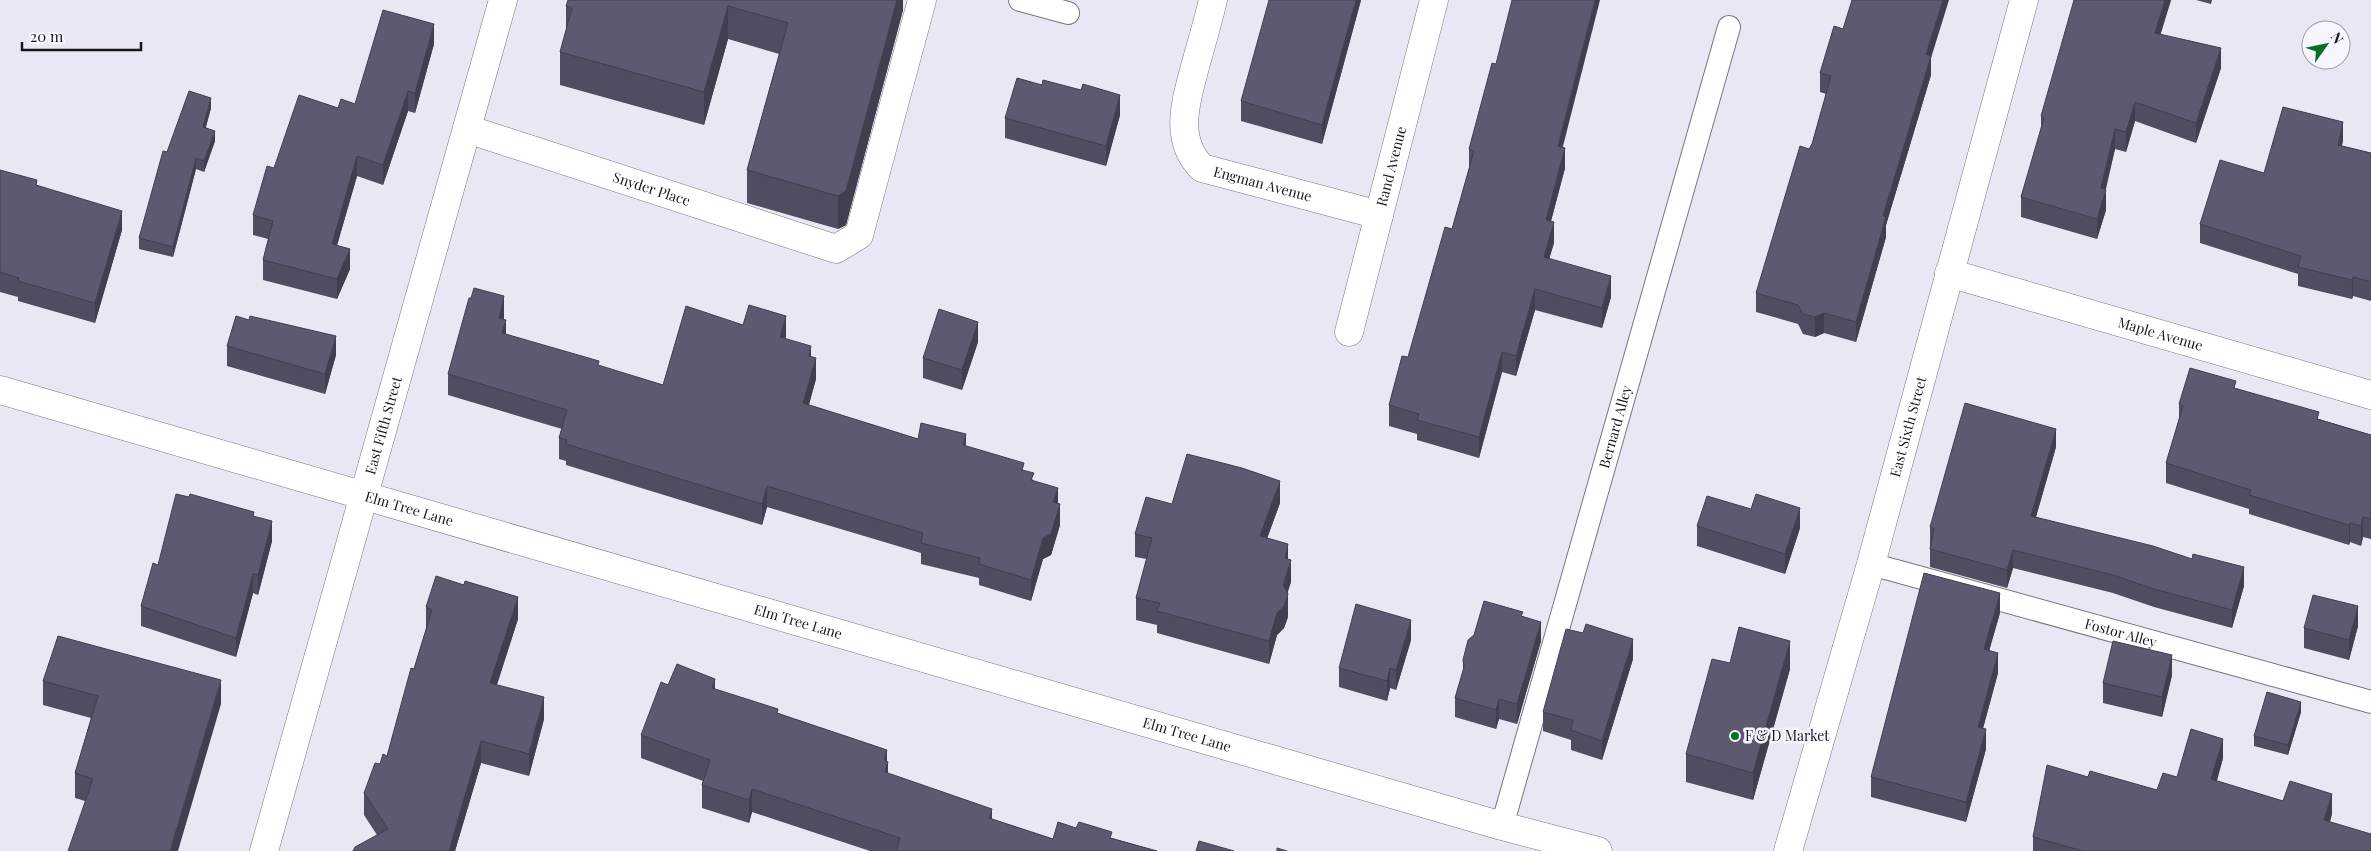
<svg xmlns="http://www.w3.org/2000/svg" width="2371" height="851" font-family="'Playfair Display',serif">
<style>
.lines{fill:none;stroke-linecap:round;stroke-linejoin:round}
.service-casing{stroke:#787581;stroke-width:24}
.minor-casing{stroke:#787581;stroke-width:29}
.tertiary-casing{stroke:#787581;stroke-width:29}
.service{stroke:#fff;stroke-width:22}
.minor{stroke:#fff;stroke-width:28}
.tertiary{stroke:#fff;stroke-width:28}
.wall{fill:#524c61}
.shaded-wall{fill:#423e4f}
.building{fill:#5f5871;stroke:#423e4f}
.poi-dot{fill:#087224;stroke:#f7f5fd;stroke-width:2}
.labels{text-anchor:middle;stroke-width:5;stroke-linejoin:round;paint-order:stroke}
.street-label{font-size:14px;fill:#18161b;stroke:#f7f5fd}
.poi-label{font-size:14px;fill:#18161b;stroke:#f7f5fd;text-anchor:start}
</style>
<rect width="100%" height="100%" fill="#eae7f5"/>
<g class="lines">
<defs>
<g id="service">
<path d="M 1020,0 L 1068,13"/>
<path id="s1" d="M 1871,564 L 2371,702"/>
<path id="s2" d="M 1502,826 L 1729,27"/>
</g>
<g id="minor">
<path id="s3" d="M 1213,0 C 1208,21 1202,42 1196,63 C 1187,98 1172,138 1202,168 L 1379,215"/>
<path id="s4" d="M 467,129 L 836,249 L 859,235 L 922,0"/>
<path id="s5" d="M 1949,273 L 2371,395"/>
<path id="s6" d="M 1349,332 L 1434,0"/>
<path id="s7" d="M 264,851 L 503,0"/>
</g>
<g id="tertiary">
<path id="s8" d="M 0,390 L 1502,826 L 1598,851"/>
<path id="s9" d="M 1788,851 L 1871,564 L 2024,0"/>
</g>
</defs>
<use href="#service" class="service-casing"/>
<use href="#minor" class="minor-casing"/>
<use href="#tertiary" class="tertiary-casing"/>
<use href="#service" class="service"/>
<use href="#minor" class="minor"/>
<use href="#tertiary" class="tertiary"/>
</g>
<g class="wall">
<path d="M 903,0 L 903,10 L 846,225 L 838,229 L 747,203 L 747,170 L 779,54 L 728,39 L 704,125 L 560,85 L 560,52 L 566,30 L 566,6 Z"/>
<path d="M 1361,0 L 1322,144 L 1241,121 L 1241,101 Z"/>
<path d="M 2171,0 L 2160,34 L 2221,68 L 2196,143 L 2135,121 L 2126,152 L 2115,149 L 2105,190 L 2106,210 L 2097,239 L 2021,217 L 2021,197 L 2041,130 L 2041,116 Z"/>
<path d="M 2196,0 L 2212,0 L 2211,4 Z"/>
<path d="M 1843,29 L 1931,58 L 1931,75 L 1886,225 L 1886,237 L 1856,342 L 1824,333 L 1815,337 L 1803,334 L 1798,324 L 1756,312 L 1756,293 L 1812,144 L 1826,94 L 1820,92 L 1820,73 Z"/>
<path d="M 434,44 L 415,113 L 408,111 L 383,185 L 357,176 L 337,245 L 350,269 L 337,299 L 263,280 L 263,260 L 268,239 L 253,235 L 253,215 L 274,168 L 338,108 L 355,104 Z"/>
<path d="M 1042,85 L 1081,90 L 1120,115 L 1106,166 L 1005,138 L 1005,118 Z"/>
<path d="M 211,108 L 206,127 L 215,141 L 204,172 L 196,169 L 173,257 L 139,249 L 139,238 L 167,152 Z"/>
<path d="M 2343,140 L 2342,146 L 2371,153 L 2371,301 L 2353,296 L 2352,299 L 2298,286 L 2298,274 L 2200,243 L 2200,224 L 2264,173 Z"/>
<path d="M 1563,147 L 1565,168 L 1551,221 L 1554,243 L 1549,258 L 1611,297 L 1602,328 L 1535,310 L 1516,376 L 1502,372 L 1479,458 L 1417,440 L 1417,434 L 1389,426 L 1389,405 L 1408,357 L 1452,229 L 1469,169 L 1469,149 Z"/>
<path d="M 0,170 L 37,185 L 122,230 L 95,323 L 18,301 L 18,297 L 0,292 Z"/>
<path d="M 471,298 L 504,317 L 504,320 L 506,335 L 599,366 L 663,385 L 743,325 L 786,336 L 785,338 L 811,357 L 816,379 L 809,405 L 918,439 L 966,446 L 1024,470 L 1034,481 L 1058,503 L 1060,525 L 1051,555 L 1043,559 L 1031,601 L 979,585 L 979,578 L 921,564 L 921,553 L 767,507 L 762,525 L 566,465 L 566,461 L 559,459 L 559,438 L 562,429 L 448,395 L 448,374 Z"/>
<path d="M 978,342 L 962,390 L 923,378 L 923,358 Z"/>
<path d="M 227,346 L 336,355 L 325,394 L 227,366 Z"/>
<path d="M 2236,388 L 2319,419 L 2371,435 L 2371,539 L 2363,537 L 2361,546 L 2350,542 L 2349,545 L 2249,514 L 2249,509 L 2166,483 L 2166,463 L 2179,419 L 2179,404 Z"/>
<path d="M 2056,447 L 2036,517 L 2244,586 L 2232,628 L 2154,607 L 2113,593 L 2013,568 L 2007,588 L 1930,567 L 1930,527 Z"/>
<path d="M 1280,503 L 1267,538 L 1288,559 L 1291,582 L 1287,593 L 1288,617 L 1284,628 L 1277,635 L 1269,664 L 1157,633 L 1157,625 L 1136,620 L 1136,598 L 1147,559 L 1135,557 L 1135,534 L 1172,504 Z"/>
<path d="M 254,516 L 272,541 L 258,595 L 253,593 L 236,657 L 141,626 L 141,606 L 158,565 Z"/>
<path d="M 1697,526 L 1800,528 L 1785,574 L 1697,546 Z"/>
<path d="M 426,607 L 518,619 L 497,685 L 544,719 L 529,776 L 481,763 L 455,851 L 353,851 L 377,835 L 364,815 L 364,793 L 380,764 L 387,756 L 426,629 Z"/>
<path d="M 2000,613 L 1989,650 L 1998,673 L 1983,728 L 1986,749 L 1966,822 L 1871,797 L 1871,777 Z"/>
<path d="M 1523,617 L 1541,641 L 1517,724 L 1499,719 L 1496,729 L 1455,717 L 1455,698 L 1463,672 L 1463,660 Z"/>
<path d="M 2358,626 L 2349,660 L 2304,648 L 2304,628 Z"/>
<path d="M 1411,640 L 1396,690 L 1390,688 L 1387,701 L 1339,687 L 1339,668 Z"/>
<path d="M 1633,659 L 1602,760 L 1571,750 L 1571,740 L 1543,731 L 1543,712 Z"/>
<path d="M 1730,663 L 1790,669 L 1753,800 L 1686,782 L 1686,754 Z"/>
<path d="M 2172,675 L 2162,717 L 2103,703 L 2103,683 Z"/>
<path d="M 43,681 L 221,704 L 85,801 L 75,798 L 75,773 L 91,718 L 43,705 Z"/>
<path d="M 715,689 L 778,713 L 887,762 L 888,774 L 992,819 L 1053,839 L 1112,838 L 1157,851 L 870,851 L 752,812 L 749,823 L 702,808 L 702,785 L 703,781 L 641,758 L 641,735 Z"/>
<path d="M 2301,712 L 2288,755 L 2254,746 L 2254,736 Z"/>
<path d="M 2223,758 L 2217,781 L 2283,801 L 2332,814 L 2330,822 L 2371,851 L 2033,851 L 2033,837 L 2088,777 L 2157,790 L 2177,777 Z"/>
</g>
<g class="shaded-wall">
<path d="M 897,0 L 903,0 L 903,10 L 846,225 L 838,229 L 838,196 Z"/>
<path d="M 1356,0 L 1361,0 L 1322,144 L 1322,125 Z"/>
<path d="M 1595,0 L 1600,0 L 1558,166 L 1558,146 Z"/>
<path d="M 1943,0 L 1949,0 L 1931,58 L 1931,75 L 1886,225 L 1886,237 L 1856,342 L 1856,322 L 1926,54 Z"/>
<path d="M 2165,0 L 2171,0 L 2155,53 L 2155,33 Z"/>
<path d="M 728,6 L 728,39 L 704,125 L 704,92 Z"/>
<path d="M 434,24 L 434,44 L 415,113 L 415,93 Z"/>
<path d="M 2221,48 L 2221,68 L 2196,143 L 2196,123 Z"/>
<path d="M 408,91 L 408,111 L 383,185 L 383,165 Z"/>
<path d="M 1120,95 L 1120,115 L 1106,166 L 1106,146 Z"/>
<path d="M 211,98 L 211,108 L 203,137 L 203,127 Z"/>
<path d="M 2135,102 L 2135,121 L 2126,152 L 2126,132 Z"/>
<path d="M 2343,122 L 2343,140 L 2338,163 L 2338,145 Z"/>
<path d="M 2115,129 L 2115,149 L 2103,202 L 2106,190 L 2106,210 L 2097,239 L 2097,219 L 2101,188 Z"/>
<path d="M 215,131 L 215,141 L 204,172 L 204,161 Z"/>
<path d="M 1565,148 L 1565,168 L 1546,240 L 1546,220 Z"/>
<path d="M 357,156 L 357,176 L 332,263 L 332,244 Z"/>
<path d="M 196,158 L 196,169 L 173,257 L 173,247 Z"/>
<path d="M 122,211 L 122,230 L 95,323 L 95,303 Z"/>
<path d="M 1554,222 L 1554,243 L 1544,277 L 1544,257 Z"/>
<path d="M 350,249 L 350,269 L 337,299 L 337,279 Z"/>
<path d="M 1611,276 L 1611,297 L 1602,328 L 1602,308 Z"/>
<path d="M 2353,277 L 2353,296 L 2352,299 L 2352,280 Z"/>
<path d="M 1535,289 L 1535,310 L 1516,376 L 1516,356 Z"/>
<path d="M 504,296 L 504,317 L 499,339 L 499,318 Z"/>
<path d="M 1824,313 L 1824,333 L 1815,337 L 1815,317 Z"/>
<path d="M 786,316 L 786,336 L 780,358 L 780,337 Z"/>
<path d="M 506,320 L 506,341 L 502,333 Z"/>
<path d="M 978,322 L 978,342 L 962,390 L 962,370 Z"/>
<path d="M 336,336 L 336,355 L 325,394 L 325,374 Z"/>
<path d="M 811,346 L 811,367 L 809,356 Z"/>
<path d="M 1502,352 L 1502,372 L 1479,458 L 1479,437 Z"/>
<path d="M 816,358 L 816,379 L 803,424 L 803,403 Z"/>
<path d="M 2056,429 L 2056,447 L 2031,534 L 2031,516 Z"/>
<path d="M 966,434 L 966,455 L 963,445 Z"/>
<path d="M 1280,481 L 1280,503 L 1260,558 L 1260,536 Z"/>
<path d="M 767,486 L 767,507 L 762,525 L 762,504 Z"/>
<path d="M 1058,488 L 1058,509 L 1053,502 Z"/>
<path d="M 1060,504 L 1060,525 L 1051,555 L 1043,559 L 1031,601 L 1031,580 L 1043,538 Z"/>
<path d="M 1800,508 L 1800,528 L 1785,574 L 1785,554 Z"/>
<path d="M 2363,517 L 2363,537 L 2361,546 L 2361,526 Z"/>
<path d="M 272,521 L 272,541 L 258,595 L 258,575 Z"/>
<path d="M 2350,523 L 2350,542 L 2349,545 L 2349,525 Z"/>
<path d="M 1288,544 L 1288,566 L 1285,558 Z"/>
<path d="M 2013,550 L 2013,568 L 2007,588 L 2007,570 Z"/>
<path d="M 1291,560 L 1291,582 L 1283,607 L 1288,594 L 1288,617 L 1284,628 L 1277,635 L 1269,664 L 1269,641 Z"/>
<path d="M 2244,567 L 2244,586 L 2232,628 L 2232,610 Z"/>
<path d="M 253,574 L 253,593 L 236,657 L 236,638 Z"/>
<path d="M 2000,593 L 2000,613 L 1984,669 L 1984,649 Z"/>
<path d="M 518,597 L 518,619 L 490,705 L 490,683 Z"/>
<path d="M 2358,606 L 2358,626 L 2349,660 L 2349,640 Z"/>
<path d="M 1411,620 L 1411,640 L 1396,690 L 1396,670 Z"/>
<path d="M 1541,622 L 1541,641 L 1517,724 L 1517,704 Z"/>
<path d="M 1633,639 L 1633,659 L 1602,760 L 1602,741 Z"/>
<path d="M 1790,641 L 1790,669 L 1753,800 L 1753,773 Z"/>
<path d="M 1998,653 L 1998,673 L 1978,747 L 1978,727 Z"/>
<path d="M 2172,655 L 2172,675 L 2162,717 L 2162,697 Z"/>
<path d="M 1390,668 L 1390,688 L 1387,701 L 1387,681 Z"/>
<path d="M 715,679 L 715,702 L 712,688 Z"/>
<path d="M 221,680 L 221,704 L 178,851 L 170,851 Z"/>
<path d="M 544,697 L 544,719 L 529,776 L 529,754 Z"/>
<path d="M 1499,699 L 1499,719 L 1496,729 L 1496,710 Z"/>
<path d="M 2301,702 L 2301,712 L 2288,755 L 2288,745 Z"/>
<path d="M 1986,729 L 1986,749 L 1966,822 L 1966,802 Z"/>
<path d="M 2223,739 L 2223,758 L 2211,799 L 2211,779 Z"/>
<path d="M 481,741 L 481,763 L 455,851 L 449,851 Z"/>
<path d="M 887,750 L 887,765 L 888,762 L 888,785 L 885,795 L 884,760 Z"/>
<path d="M 752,789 L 752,812 L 749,823 L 749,800 Z"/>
<path d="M 2332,794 L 2332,814 L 2324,840 L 2324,820 Z"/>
<path d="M 992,809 L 992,832 L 989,818 Z"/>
</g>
<g class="building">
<path d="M 568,0 L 897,0 L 846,191 L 838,196 L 747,170 L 788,23 L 728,6 L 704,92 L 560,52 L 572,8 L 566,6 Z"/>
<path d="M 1269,0 L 1356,0 L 1322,125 L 1241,101 Z"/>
<path d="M 1512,0 L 1595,0 L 1558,146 L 1565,148 L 1546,220 L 1554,222 L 1544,257 L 1611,276 L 1602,308 L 1535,289 L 1516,356 L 1502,352 L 1479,437 L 1417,420 L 1419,414 L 1389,405 L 1402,356 L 1408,357 L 1445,227 L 1452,229 L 1474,151 L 1469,149 L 1492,63 L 1496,64 Z"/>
<path d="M 1852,0 L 1943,0 L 1926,54 L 1931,56 L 1883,216 L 1886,217 L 1856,322 L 1824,313 L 1815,317 L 1803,314 L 1798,305 L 1756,293 L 1800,146 L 1809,149 L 1812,144 L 1831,76 L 1820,73 L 1834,26 L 1843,29 Z"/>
<path d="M 2074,0 L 2165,0 L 2155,33 L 2221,48 L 2196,123 L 2135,102 L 2126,132 L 2115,129 L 2101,188 L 2106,190 L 2097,219 L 2021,197 L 2044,118 L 2041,116 Z"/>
<path d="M 383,10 L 434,24 L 415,93 L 408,91 L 383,165 L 357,156 L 332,244 L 350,249 L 337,279 L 263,260 L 273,221 L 253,215 L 267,166 L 274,168 L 299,95 L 338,108 L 341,99 L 355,104 Z"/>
<path d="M 1017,78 L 1042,85 L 1043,80 L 1081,90 L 1083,84 L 1120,95 L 1106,146 L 1005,118 Z"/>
<path d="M 189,91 L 211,98 L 203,127 L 215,131 L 204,161 L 196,158 L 173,247 L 139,238 L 163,151 L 167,152 Z"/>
<path d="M 2283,107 L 2343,122 L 2338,145 L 2371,153 L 2371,282 L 2353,277 L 2352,280 L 2298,267 L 2301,256 L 2200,224 L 2220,160 L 2264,173 Z"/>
<path d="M 0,170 L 37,180 L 36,185 L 122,211 L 95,303 L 18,281 L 19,278 L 0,272 Z"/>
<path d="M 474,288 L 504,296 L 499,318 L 506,320 L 502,333 L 599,361 L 598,365 L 663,385 L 686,306 L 743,325 L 749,305 L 786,316 L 780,337 L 811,346 L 809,356 L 816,358 L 803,403 L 918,439 L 921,423 L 966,434 L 963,445 L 1024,463 L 1022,470 L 1034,473 L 1031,480 L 1058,488 L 1053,502 L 1060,504 L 1051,534 L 1043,538 L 1031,580 L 979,564 L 980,558 L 921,543 L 923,533 L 767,486 L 762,504 L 566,444 L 567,440 L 559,438 L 567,410 L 448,374 L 469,298 L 471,298 Z"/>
<path d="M 939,309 L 978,322 L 962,370 L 923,358 Z"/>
<path d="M 236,316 L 249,320 L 250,316 L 336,336 L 325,374 L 227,346 Z"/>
<path d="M 2190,368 L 2236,381 L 2234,388 L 2319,412 L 2317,419 L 2371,435 L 2371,519 L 2363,517 L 2361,526 L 2350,523 L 2349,525 L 2249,495 L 2251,490 L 2166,463 L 2183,406 L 2179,404 Z"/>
<path d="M 1965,403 L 2056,429 L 2031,516 L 2153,546 L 2192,559 L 2193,554 L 2244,567 L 2232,610 L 2154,589 L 2113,575 L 2013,550 L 2007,570 L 1930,549 L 1934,529 L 1930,527 Z"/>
<path d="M 1187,454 L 1242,468 L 1280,481 L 1260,536 L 1288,544 L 1285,558 L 1291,560 L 1283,585 L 1288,594 L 1284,606 L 1277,613 L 1269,641 L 1157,611 L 1160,603 L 1136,598 L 1152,538 L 1135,534 L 1146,497 L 1172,504 Z"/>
<path d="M 176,494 L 189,497 L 190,494 L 254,512 L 253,516 L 272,521 L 258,575 L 253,574 L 236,638 L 141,606 L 153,563 L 158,565 Z"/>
<path d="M 1756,494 L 1800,508 L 1785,554 L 1697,526 L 1707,496 L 1751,509 Z"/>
<path d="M 1924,573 L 2000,593 L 1984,649 L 1998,653 L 1978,727 L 1986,729 L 1966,802 L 1871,777 Z"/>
<path d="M 436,576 L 464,585 L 465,581 L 518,597 L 490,683 L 544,697 L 529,754 L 481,741 L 449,851 L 353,851 L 355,847 L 388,829 L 364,793 L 375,763 L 380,764 L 383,754 L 387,756 L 411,668 L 414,669 L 432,610 L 426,607 Z"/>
<path d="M 2313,595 L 2358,606 L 2349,640 L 2304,628 Z"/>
<path d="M 1484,601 L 1523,612 L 1521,616 L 1541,622 L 1517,704 L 1499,699 L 1496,710 L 1455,698 L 1464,667 L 1463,660 L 1468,640 L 1474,635 Z"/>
<path d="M 1356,604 L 1411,620 L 1396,670 L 1390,668 L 1387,681 L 1339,668 Z"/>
<path d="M 1586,624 L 1633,639 L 1602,741 L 1571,730 L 1573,720 L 1543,712 L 1566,629 L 1583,633 Z"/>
<path d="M 1739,627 L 1790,641 L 1753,773 L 1686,754 L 1712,659 L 1730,663 Z"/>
<path d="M 58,636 L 221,680 L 170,851 L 68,851 L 93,779 L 75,773 L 98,696 L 43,681 Z"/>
<path d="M 2113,641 L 2172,655 L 2162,697 L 2103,683 Z"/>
<path d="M 677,664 L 715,679 L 712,688 L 778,709 L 777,713 L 887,750 L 884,760 L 888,762 L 885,772 L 992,809 L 989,818 L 1053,839 L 1058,822 L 1076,828 L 1079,822 L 1112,832 L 1110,838 L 1157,851 L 896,851 L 900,838 L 752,789 L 749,800 L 702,785 L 710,760 L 641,735 L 661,682 L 668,685 Z"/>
<path d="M 2267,692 L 2301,702 L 2288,745 L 2254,736 Z"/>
<path d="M 2191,729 L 2223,739 L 2211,779 L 2283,801 L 2290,781 L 2332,794 L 2324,820 L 2371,834 L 2371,851 L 2083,851 L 2033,837 L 2047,765 L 2088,777 L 2090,771 L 2157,790 L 2163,773 L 2177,777 Z"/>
<path d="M 1199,841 L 1234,851 L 1196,851 Z"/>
<path d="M 1277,848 L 1287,851 L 1277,851 Z"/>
</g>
<circle class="poi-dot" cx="1735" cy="736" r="5"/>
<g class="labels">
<g class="street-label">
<text dy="5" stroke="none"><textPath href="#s6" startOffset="171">Rand Avenue</textPath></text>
<text dy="5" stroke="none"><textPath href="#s3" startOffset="239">Engman Avenue</textPath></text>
<text dy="5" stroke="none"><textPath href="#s4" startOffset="194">Snyder Place</textPath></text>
<text dy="5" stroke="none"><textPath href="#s5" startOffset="220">Maple Avenue</textPath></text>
<text dy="5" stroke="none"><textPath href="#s7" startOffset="442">East Fifth Street</textPath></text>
<text dy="5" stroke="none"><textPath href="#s2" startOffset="415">Bernard Alley</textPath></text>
<text dy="5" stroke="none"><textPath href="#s9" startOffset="441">East Sixth Street</textPath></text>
<text dy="5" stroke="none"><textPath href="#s8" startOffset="426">Elm Tree Lane</textPath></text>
<text dy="5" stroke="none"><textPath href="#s8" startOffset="831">Elm Tree Lane</textPath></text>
<text dy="5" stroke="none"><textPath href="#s1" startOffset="259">Fostor Alley</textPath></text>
<text dy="5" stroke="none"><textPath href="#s8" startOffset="1236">Elm Tree Lane</textPath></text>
</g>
<g class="poi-label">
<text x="1745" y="741">F &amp; D Market</text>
</g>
</g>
<g transform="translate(2326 45) rotate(57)"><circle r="24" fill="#f7f5fd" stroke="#9e9ca3"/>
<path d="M0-4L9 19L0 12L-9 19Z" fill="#087224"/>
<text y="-8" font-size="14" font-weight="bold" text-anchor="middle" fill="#18161b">N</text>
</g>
<path d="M22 42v8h119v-8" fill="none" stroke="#18161b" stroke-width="2.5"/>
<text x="30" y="42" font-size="15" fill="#18161b" stroke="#f7f5fd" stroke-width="4" paint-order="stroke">20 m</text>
</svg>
